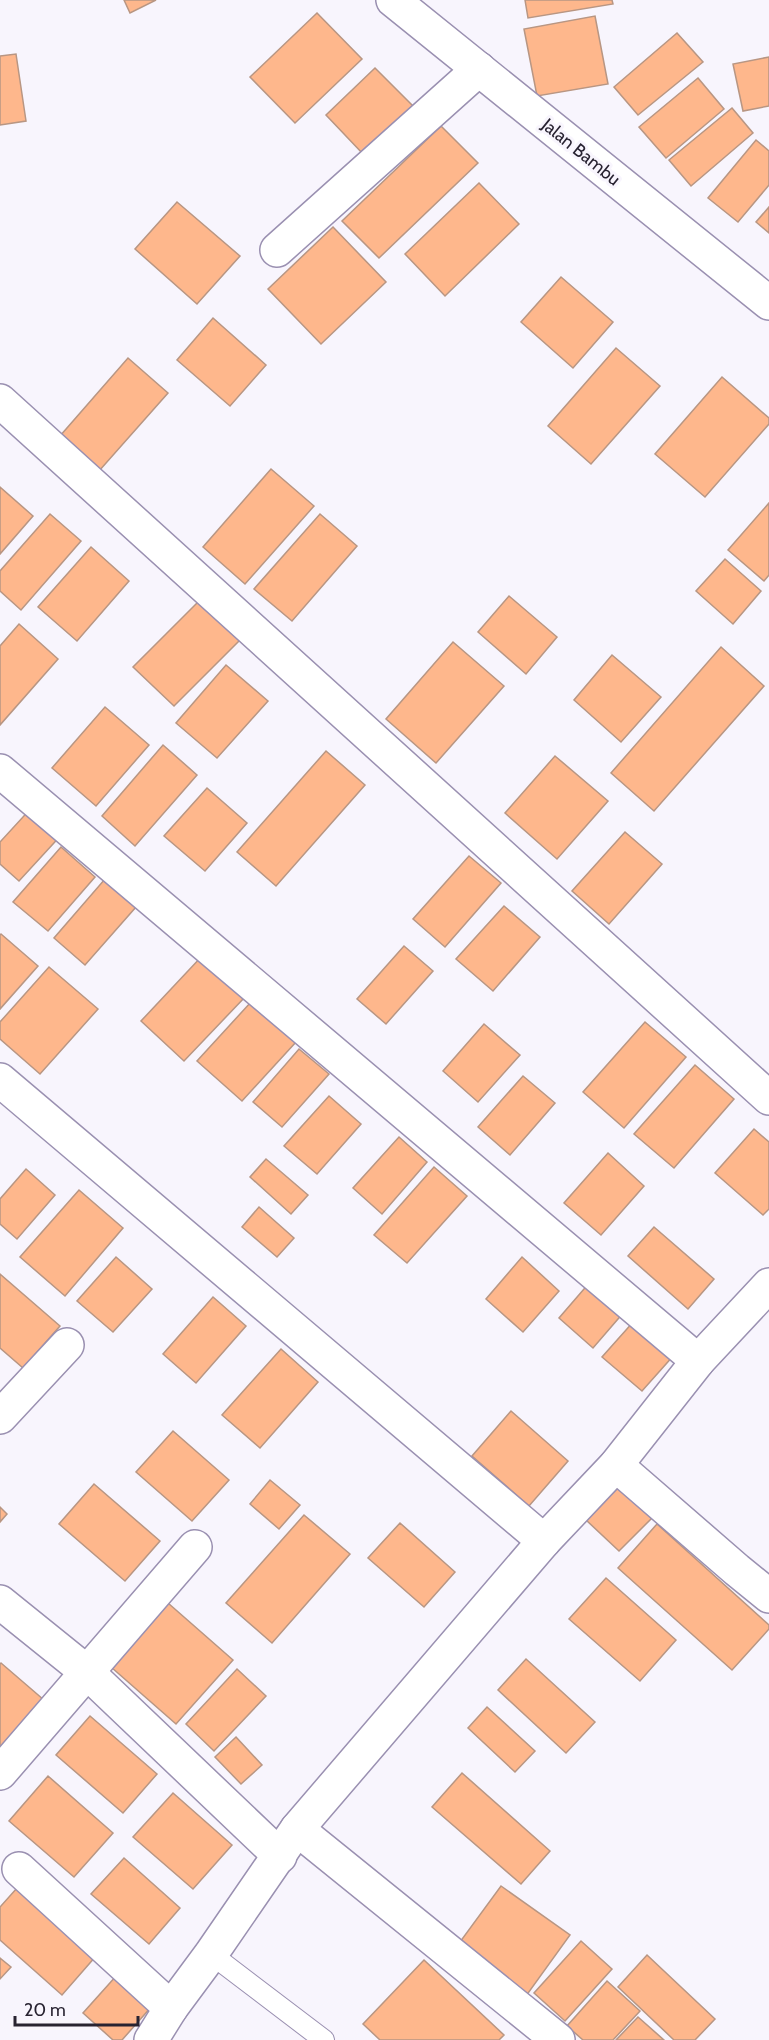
<svg xmlns="http://www.w3.org/2000/svg" width="769" height="2040" font-family="Cabin,sans-serif">
<style>
.building{fill:#feb78c;stroke:#b89683;stroke-width:1.5}
.lines{fill:none;stroke-linecap:round;stroke-linejoin:round}
.lane-casing{stroke:#9a90b1;stroke-width:22}
.street-casing{stroke:#9a90b1;stroke-width:36}
.secondary-casing{stroke:#9a90b1;stroke-width:36}
.lane{stroke:#fff;stroke-width:20}
.street{stroke:#fff;stroke-width:33}
.secondary{stroke:#fff;stroke-width:33}
.labels{text-anchor:middle;stroke-width:6;stroke-linejoin:round;paint-order:stroke}
.street-label{font-size:18px;fill:#282331;stroke:#f8f5fd}
</style>
<rect width="100%" height="100%" fill="#f8f5fd"/>
<g class="building">
<path d="M 124,0 L 156,0 L 130,13 Z"/>
<path d="M 525,0 L 612,0 L 613,4 L 528,18 Z"/>
<path d="M 317,13 L 362,59 L 295,123 L 250,77 Z"/>
<path d="M 595,16 L 608,84 L 537,96 L 524,29 Z"/>
<path d="M 677,33 L 703,62 L 638,115 L 614,87 Z"/>
<path d="M 16,54 L 26,121 L 0,125 L 0,56 Z"/>
<path d="M 769,57 L 769,106 L 743,111 L 733,64 Z"/>
<path d="M 375,68 L 413,106 L 363,154 L 326,115 Z"/>
<path d="M 698,78 L 724,109 L 666,158 L 639,127 Z"/>
<path d="M 732,108 L 753,133 L 691,186 L 669,160 Z"/>
<path d="M 441,126 L 478,163 L 379,258 L 342,221 Z"/>
<path d="M 756,140 L 769,151 L 769,185 L 738,222 L 708,198 Z"/>
<path d="M 479,183 L 519,224 L 445,296 L 405,254 Z"/>
<path d="M 177,202 L 240,256 L 197,304 L 135,249 Z"/>
<path d="M 769,207 L 769,233 L 756,222 Z"/>
<path d="M 333,227 L 386,282 L 321,344 L 268,289 Z"/>
<path d="M 561,277 L 613,322 L 573,368 L 521,322 Z"/>
<path d="M 213,318 L 266,365 L 230,406 L 177,360 Z"/>
<path d="M 616,348 L 660,386 L 591,464 L 548,426 Z"/>
<path d="M 128,358 L 168,393 L 99,471 L 60,436 Z"/>
<path d="M 722,377 L 769,418 L 769,424 L 705,497 L 655,454 Z"/>
<path d="M 271,469 L 314,506 L 245,584 L 203,547 Z"/>
<path d="M 0,487 L 33,516 L 0,554 Z"/>
<path d="M 769,503 L 769,575 L 764,581 L 728,550 Z"/>
<path d="M 50,514 L 81,541 L 21,610 L 0,591 L 0,571 Z"/>
<path d="M 320,514 L 357,546 L 292,621 L 254,589 Z"/>
<path d="M 91,547 L 129,581 L 77,641 L 38,607 Z"/>
<path d="M 725,559 L 761,591 L 733,624 L 696,591 Z"/>
<path d="M 206,594 L 246,634 L 174,706 L 133,667 Z"/>
<path d="M 509,596 L 557,637 L 526,674 L 478,632 Z"/>
<path d="M 19,624 L 58,659 L 0,725 L 0,646 Z"/>
<path d="M 453,642 L 504,686 L 436,763 L 386,719 Z"/>
<path d="M 721,647 L 764,686 L 654,811 L 611,773 Z"/>
<path d="M 612,655 L 661,697 L 621,742 L 574,700 Z"/>
<path d="M 226,665 L 268,701 L 217,758 L 176,723 Z"/>
<path d="M 105,707 L 149,745 L 96,806 L 52,768 Z"/>
<path d="M 163,745 L 197,775 L 135,846 L 102,816 Z"/>
<path d="M 326,751 L 365,785 L 276,886 L 237,852 Z"/>
<path d="M 555,756 L 608,801 L 557,859 L 505,813 Z"/>
<path d="M 207,788 L 247,823 L 205,871 L 164,836 Z"/>
<path d="M 34,805 L 64,832 L 19,881 L 0,864 L 0,842 Z"/>
<path d="M 625,832 L 662,864 L 609,924 L 572,891 Z"/>
<path d="M 61,847 L 95,877 L 48,931 L 13,902 Z"/>
<path d="M 469,856 L 501,883 L 445,947 L 413,919 Z"/>
<path d="M 105,879 L 136,907 L 85,965 L 54,938 Z"/>
<path d="M 504,906 L 540,937 L 493,991 L 456,959 Z"/>
<path d="M 1,934 L 38,966 L 0,1009 L 0,935 Z"/>
<path d="M 404,946 L 433,971 L 386,1024 L 357,999 Z"/>
<path d="M 202,956 L 245,997 L 184,1061 L 141,1021 Z"/>
<path d="M 49,967 L 98,1009 L 40,1074 L 0,1039 L 0,1022 Z"/>
<path d="M 251,1002 L 296,1042 L 242,1101 L 197,1061 Z"/>
<path d="M 645,1022 L 686,1057 L 624,1128 L 583,1092 Z"/>
<path d="M 484,1024 L 520,1055 L 478,1102 L 443,1071 Z"/>
<path d="M 299,1049 L 329,1074 L 282,1127 L 253,1102 Z"/>
<path d="M 695,1065 L 734,1099 L 674,1168 L 634,1134 Z"/>
<path d="M 523,1076 L 555,1103 L 510,1155 L 478,1127 Z"/>
<path d="M 329,1096 L 361,1124 L 317,1174 L 284,1146 Z"/>
<path d="M 754,1129 L 769,1142 L 769,1209 L 763,1215 L 715,1173 Z"/>
<path d="M 399,1137 L 427,1162 L 382,1214 L 353,1188 Z"/>
<path d="M 608,1153 L 644,1186 L 601,1235 L 564,1203 Z"/>
<path d="M 266,1159 L 308,1195 L 291,1214 L 250,1177 Z"/>
<path d="M 434,1167 L 467,1196 L 407,1263 L 374,1235 Z"/>
<path d="M 26,1169 L 55,1195 L 17,1239 L 0,1224 L 0,1199 Z"/>
<path d="M 79,1190 L 123,1228 L 65,1296 L 20,1257 Z"/>
<path d="M 259,1207 L 294,1238 L 277,1257 L 242,1227 Z"/>
<path d="M 654,1227 L 714,1279 L 688,1309 L 628,1256 Z"/>
<path d="M 116,1257 L 152,1289 L 113,1332 L 77,1301 Z"/>
<path d="M 522,1257 L 559,1291 L 523,1332 L 486,1299 Z"/>
<path d="M 0,1274 L 60,1326 L 23,1368 L 0,1348 Z"/>
<path d="M 590,1282 L 624,1312 L 593,1348 L 559,1318 Z"/>
<path d="M 213,1297 L 246,1326 L 196,1383 L 163,1354 Z"/>
<path d="M 634,1321 L 674,1355 L 642,1391 L 602,1357 Z"/>
<path d="M 281,1349 L 318,1382 L 260,1448 L 222,1415 Z"/>
<path d="M 511,1411 L 568,1461 L 529,1506 L 472,1456 Z"/>
<path d="M 173,1431 L 229,1480 L 192,1521 L 136,1472 Z"/>
<path d="M 270,1480 L 300,1505 L 279,1529 L 250,1504 Z"/>
<path d="M 622,1482 L 656,1514 L 619,1551 L 586,1520 Z"/>
<path d="M 94,1484 L 160,1541 L 125,1581 L 59,1524 Z"/>
<path d="M 0,1507 L 7,1514 L 0,1522 Z"/>
<path d="M 304,1515 L 350,1554 L 272,1643 L 226,1603 Z"/>
<path d="M 400,1523 L 455,1572 L 424,1607 L 368,1558 Z"/>
<path d="M 657,1524 L 769,1625 L 769,1629 L 732,1670 L 618,1568 Z"/>
<path d="M 606,1578 L 676,1640 L 640,1681 L 569,1619 Z"/>
<path d="M 168,1603 L 233,1660 L 176,1724 L 111,1667 Z"/>
<path d="M 526,1659 L 595,1722 L 566,1753 L 498,1690 Z"/>
<path d="M 1,1663 L 44,1700 L 0,1751 L 0,1664 Z"/>
<path d="M 237,1669 L 266,1696 L 214,1751 L 186,1724 Z"/>
<path d="M 487,1707 L 535,1751 L 515,1772 L 468,1728 Z"/>
<path d="M 90,1716 L 157,1774 L 123,1813 L 56,1755 Z"/>
<path d="M 236,1737 L 262,1765 L 241,1784 L 215,1757 Z"/>
<path d="M 462,1773 L 550,1851 L 521,1884 L 432,1807 Z"/>
<path d="M 48,1776 L 113,1833 L 74,1877 L 9,1821 Z"/>
<path d="M 173,1793 L 232,1845 L 193,1889 L 133,1837 Z"/>
<path d="M 124,1858 L 180,1908 L 149,1944 L 91,1894 Z"/>
<path d="M 501,1886 L 570,1935 L 526,1996 L 457,1946 Z"/>
<path d="M 17,1888 L 96,1956 L 62,1995 L 0,1940 L 0,1907 Z"/>
<path d="M 581,1941 L 612,1969 L 565,2021 L 534,1993 Z"/>
<path d="M 647,1955 L 715,2019 L 695,2040 L 674,2040 L 618,1987 Z"/>
<path d="M 0,1958 L 11,1967 L 0,1979 Z"/>
<path d="M 424,1960 L 504,2035 L 499,2040 L 380,2040 L 363,2024 Z"/>
<path d="M 117,1975 L 152,2006 L 122,2040 L 113,2040 L 83,2013 Z"/>
<path d="M 607,1981 L 640,2011 L 613,2040 L 583,2040 L 567,2026 Z"/>
<path d="M 638,2017 L 664,2040 L 616,2040 Z"/>
</g>
<g class="lines">
<defs>
<path id="lane" d="M 211,1954 L 324,2040"/>
<g id="street">
<path d="M 277,250 L 479,69"/>
<path d="M 0,401 L 769,1098"/>
<path d="M 0,771 L 698,1361"/>
<path d="M 0,1080 L 544,1541"/>
<path d="M 0,1417 L 67,1345"/>
<path d="M 616,1465 L 737,1570 L 769,1596"/>
<path d="M 0,1602 L 88,1673 L 280,1856"/>
<path d="M 0,1773 L 195,1547"/>
<path d="M 297,1829 L 558,2040"/>
<path d="M 19,1869 L 171,2008"/>
<path d="M 151,2040 L 171,2008 L 211,1954 L 297,1829 L 544,1541 L 616,1465 L 698,1361 L 769,1285"/>
</g>
<path id="secondary" d="M 393,0 L 769,303"/>
</defs>
<use href="#lane" class="lane-casing"/>
<use href="#street" class="street-casing"/>
<use href="#secondary" class="secondary-casing"/>
<use href="#lane" class="lane"/>
<use href="#street" class="street"/>
<use href="#secondary" class="secondary"/>
</g>
<g class="labels">
<g class="street-label">
<text transform="translate(581 152) rotate(39)" y="6">Jalan Bambu</text>
</g>
</g>
<path d="M15 2016v9h123v-9" fill="none" stroke="#282331" stroke-width="3"/>
<text x="24" y="2016" font-size="18" fill="#282331" stroke="#f8f5fd" stroke-width="4.5" paint-order="stroke">20 m</text>
</svg>
